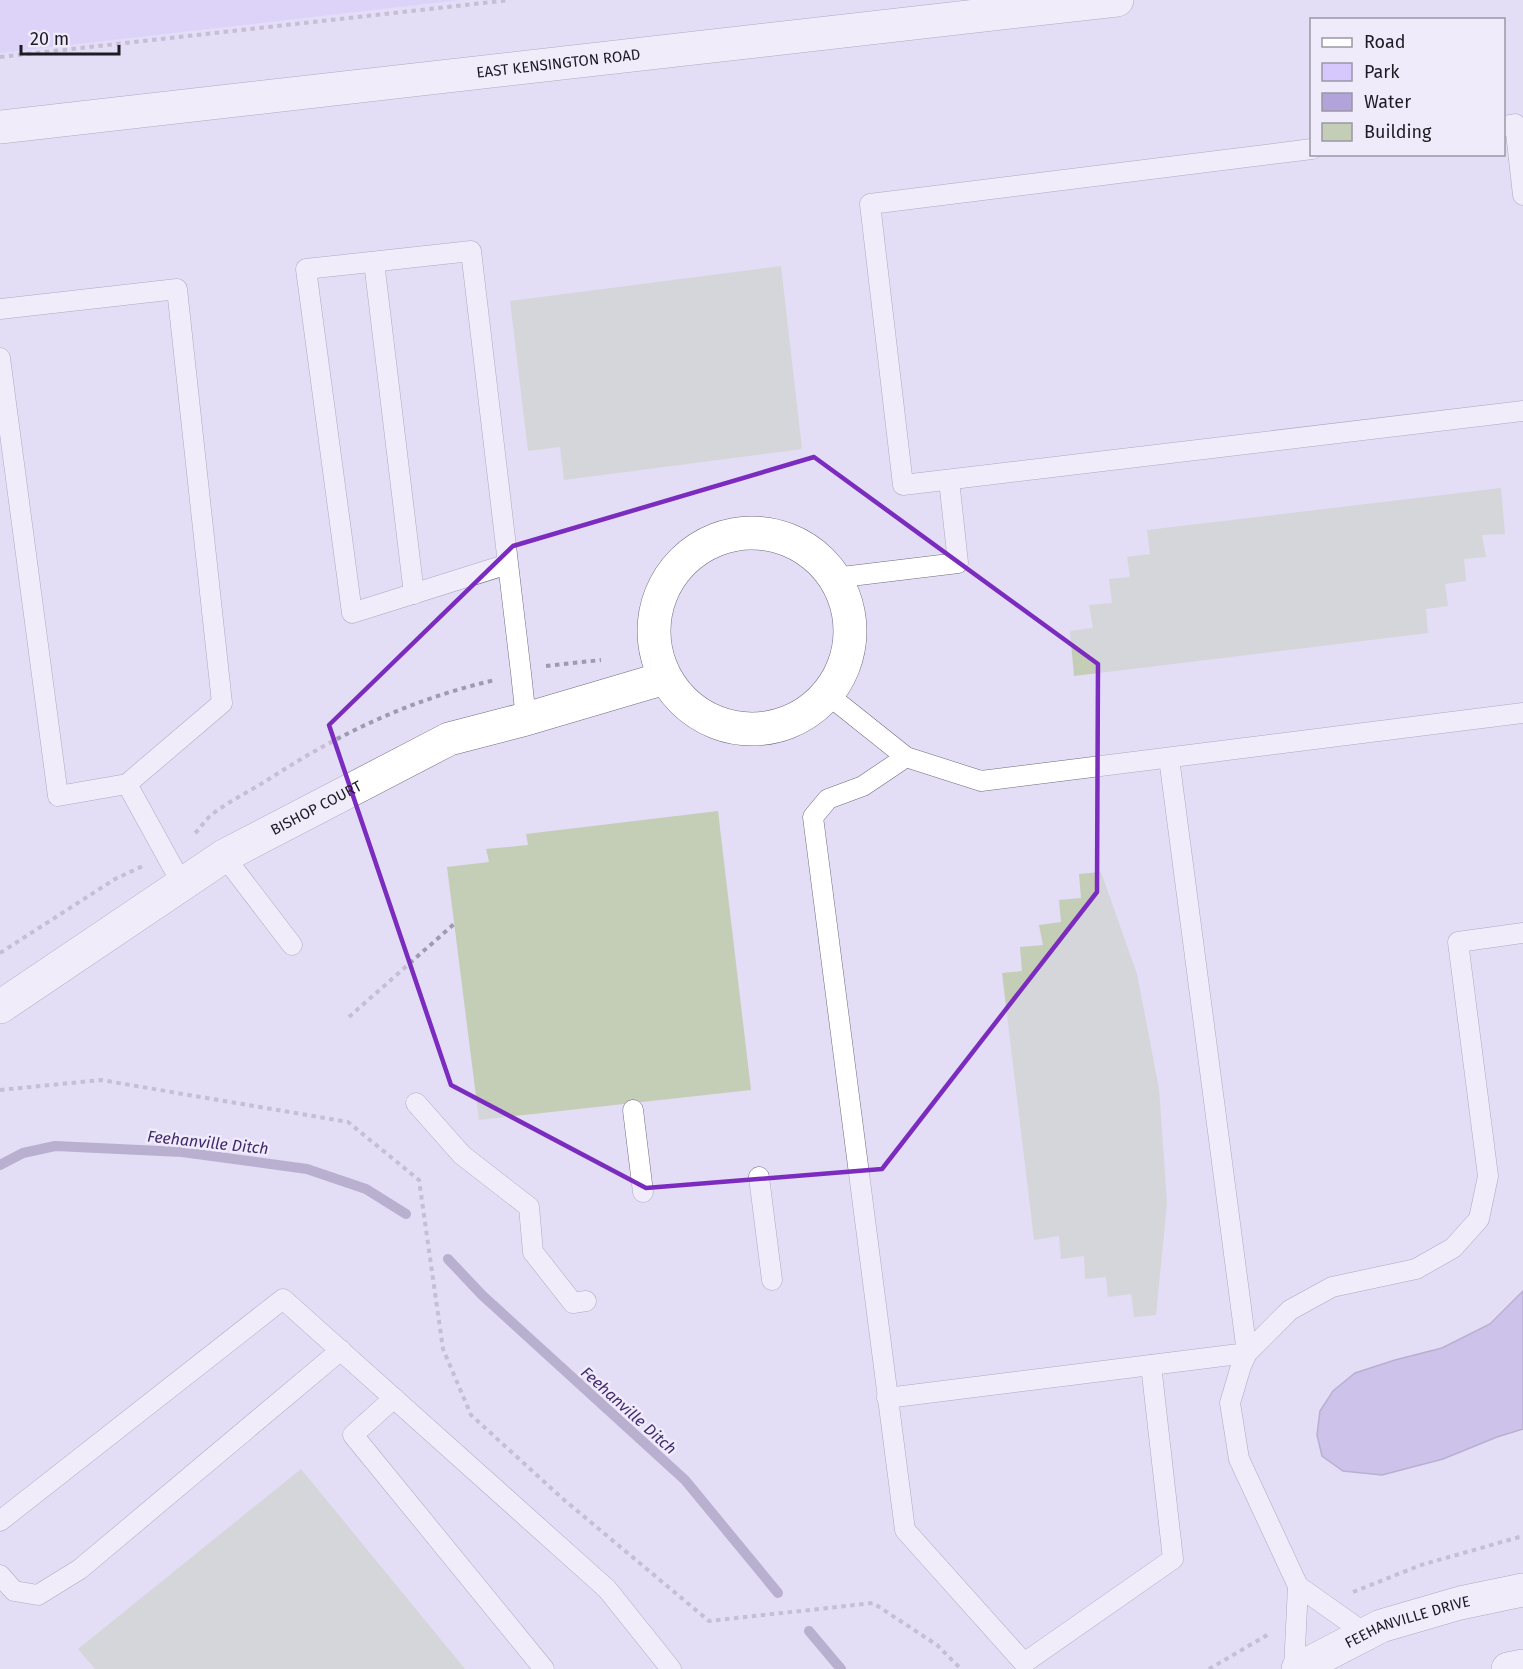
<svg xmlns="http://www.w3.org/2000/svg" width="1523" height="1669" font-family="'Fira Sans',sans-serif">
<style>
.green{fill:#d6c8fd}
.water{fill:#b2a3da;stroke:#867aa3;stroke-width:1.5}
.lines{fill:none;stroke-linecap:round;stroke-linejoin:round}
.stream{stroke:#867aa3;stroke-width:10}
.building{fill:#c4ceb6}
.lane-casing{stroke:#716b82;stroke-width:21}
.street-casing{stroke:#716b82;stroke-width:34}
.secondary-casing{stroke:#716b82;stroke-width:34}
.path{stroke:#9f9aad;stroke-width:4;stroke-dasharray:4.5 4.5;stroke-linecap:butt}
.lane{stroke:#fff;stroke-width:20}
.street{stroke:#fff;stroke-width:33}
.secondary{stroke:#fff;stroke-width:33}
.marked{fill:none;stroke:#7b2cbf;stroke-width:4.5;stroke-linejoin:round}
.labels{text-anchor:middle;stroke-width:5;stroke-linejoin:round;paint-order:stroke}
.street-label{font-size:15px;fill:#1e1b24;stroke:#efebfb}
.water-label{font-size:16px;font-style:italic;fill:#422b6c;stroke:#efebfb}
</style>
<rect width="100%" height="100%" fill="#e3ddf6"/>
<path class="green" d="M 0,0 L 460,0 L 0,53 Z"/>
<path class="water" d="M 1523,1291 L 1523,1429 L 1497,1437 L 1443,1459 L 1382,1475 L 1343,1471 L 1322,1456 L 1317,1435 L 1320,1411 L 1333,1391 L 1355,1373 L 1395,1360 L 1442,1348 L 1490,1324 Z"/>
<g class="lines">
<g class="stream">
<path d="M 0,1165 L 23,1153 L 55,1146 L 182,1152 L 307,1169 L 366,1189 L 406,1214"/>
<path d="M 448,1259 L 482,1295 L 685,1480 L 778,1593"/>
<path d="M 809,1631 L 841,1669"/>
</g>
</g>
<g class="building">
<path d="M 781,266 L 802,449 L 564,480 L 560,447 L 528,451 L 510,301 Z"/>
<path d="M 1501,488 L 1505,534 L 1482,535 L 1486,557 L 1464,559 L 1466,581 L 1445,584 L 1448,606 L 1426,609 L 1428,633 L 1074,676 L 1070,631 L 1093,628 L 1089,605 L 1112,603 L 1109,579 L 1130,577 L 1127,557 L 1150,554 L 1147,530 Z"/>
<path d="M 718,811 L 751,1090 L 479,1120 L 447,867 L 489,862 L 486,849 L 528,845 L 526,834 Z"/>
<path d="M 1101,872 L 1137,974 L 1159,1089 L 1167,1203 L 1156,1315 L 1134,1317 L 1131,1294 L 1108,1297 L 1106,1277 L 1085,1279 L 1084,1256 L 1061,1259 L 1059,1236 L 1034,1240 L 1002,973 L 1022,971 L 1020,947 L 1043,945 L 1039,925 L 1061,922 L 1059,900 L 1081,898 L 1079,874 Z"/>
<path d="M 301,1469 L 465,1669 L 95,1669 L 78,1649 Z"/>
</g>
<g class="lines">
<defs>
<g id="lane">
<path d="M 1504,126 L 1515,124 L 1523,195"/>
<path d="M 1312,149 L 870,204 L 903,485 L 1523,411"/>
<path d="M 374,262 L 414,594"/>
<path d="M 0,309 L 177,289 L 222,703 L 127,784 L 58,796 L 0,358"/>
<path d="M 508,564 L 352,613 L 306,269 L 471,251 L 521,673 L 526,719"/>
<path d="M 834,578 L 958,563 L 949,480"/>
<path d="M 827,694 L 906,757 L 981,781 L 1523,713"/>
<path d="M 906,757 L 863,786 L 828,799 L 813,817 L 905,1530 L 1024,1663 L 1173,1559 L 1151,1365"/>
<path d="M 127,784 L 182,884"/>
<path d="M 224,856 L 292,945"/>
<path d="M 416,1103 L 462,1155 L 529,1207 L 533,1252 L 573,1303 L 586,1301"/>
<path d="M 633,1110 L 643,1192"/>
<path d="M 759,1177 L 772,1280"/>
<path d="M 394,1398 L 353,1435 L 544,1669"/>
<path d="M 887,1398 L 1247,1353 L 1169,758"/>
<path d="M 0,1521 L 283,1299 L 607,1589 L 671,1669"/>
<path d="M 0,1575 L 14,1591 L 38,1595 L 80,1569 L 341,1350"/>
<path d="M 1298,1586 L 1366,1634"/>
<path d="M 1294,1669 L 1298,1586 L 1239,1459 L 1230,1403 L 1241,1366 L 1247,1353 L 1290,1310 L 1332,1287 L 1416,1269 L 1453,1248 L 1479,1219 L 1488,1176 L 1458,942 L 1523,933"/>
</g>
<g id="street">
<circle cx="752" cy="631" r="98"/>
<path id="s1" d="M 0,1007 L 224,856 L 449,739 L 526,719 L 665,678"/>
</g>
<g id="secondary">
<path id="s2" d="M 0,127 L 1117,0"/>
<path id="s3" d="M 1298,1669 L 1381,1626 L 1460,1603 L 1523,1590"/>
<path d="M 1508,1669 L 1523,1666"/>
</g>
</defs>
<use href="#lane" class="lane-casing"/>
<use href="#street" class="street-casing"/>
<use href="#secondary" class="secondary-casing"/>
<g class="path">
<path d="M 0,57 L 510,0"/>
<path d="M 546,666 L 601,660"/>
<path d="M 195,833 C 200,829 203,823 207,819 C 224,803 249,792 269,779 C 340,733 412,699 495,680"/>
<path d="M 0,953 L 115,879 L 143,866"/>
<path d="M 349,1017 L 454,924"/>
<path d="M 0,1090 L 101,1080 L 348,1122 L 419,1180 L 443,1349 L 471,1415 L 563,1499 L 709,1621 L 873,1603 L 937,1645 L 961,1669"/>
<path d="M 1353,1592 L 1421,1565 L 1523,1536"/>
<path d="M 1209,1669 L 1269,1634"/>
</g>
<use href="#lane" class="lane"/>
<use href="#street" class="street"/>
<use href="#secondary" class="secondary"/>
</g>
<path d="M0 0H1523V1669H0ZM 814,457 L 1098,664 L 1097,892 L 882,1169 L 646,1188 L 451,1085 L 329,725 L 513,546 Z" fill="#e3ddf6" fill-opacity=".55" fill-rule="evenodd"/>
<path class="marked" d="M 814,457 L 1098,664 L 1097,892 L 882,1169 L 646,1188 L 451,1085 L 329,725 L 513,546 Z"/>
<g class="labels">
<g class="street-label">
<text dy="5" stroke="none"><textPath href="#s2" startOffset="562">EAST KENSINGTON ROAD</textPath></text>
<text dy="5" stroke="none"><textPath href="#s1" startOffset="374">BISHOP COURT</textPath></text>
<text dy="5" stroke="none"><textPath href="#s3" startOffset="120">FEEHANVILLE DRIVE</textPath></text>
</g>
<g class="water-label">
<text transform="translate(208 1142) rotate(6)" y="6">Feehanville Ditch</text>
<text transform="translate(629 1410) rotate(42)" y="6">Feehanville Ditch</text>
</g>
</g>
<rect x="1310" y="18" width="195" height="138" fill="#efebfb" stroke="#9b98a5" stroke-width="1.5"/>
<rect x="1322" y="38" width="30" height="9" fill="#ffffff" stroke="#9b98a5" stroke-width="1.5"/>
<text x="1364" y="48" font-size="18" fill="#1e1b24">Road</text>
<rect x="1322" y="63" width="30" height="18" fill="#d6c8fd" stroke="#9b98a5" stroke-width="1.5"/>
<text x="1364" y="78" font-size="18" fill="#1e1b24">Park</text>
<rect x="1322" y="93" width="30" height="18" fill="#b2a3da" stroke="#9b98a5" stroke-width="1.5"/>
<text x="1364" y="108" font-size="18" fill="#1e1b24">Water</text>
<rect x="1322" y="123" width="30" height="18" fill="#c4ceb6" stroke="#9b98a5" stroke-width="1.5"/>
<text x="1364" y="138" font-size="18" fill="#1e1b24">Building</text>
<path d="M21 45v9h98v-9" fill="none" stroke="#1e1b24" stroke-width="3"/>
<text x="30" y="45" font-size="18" fill="#1e1b24" stroke="#efebfb" stroke-width="4.5" paint-order="stroke">20 m</text>
</svg>
